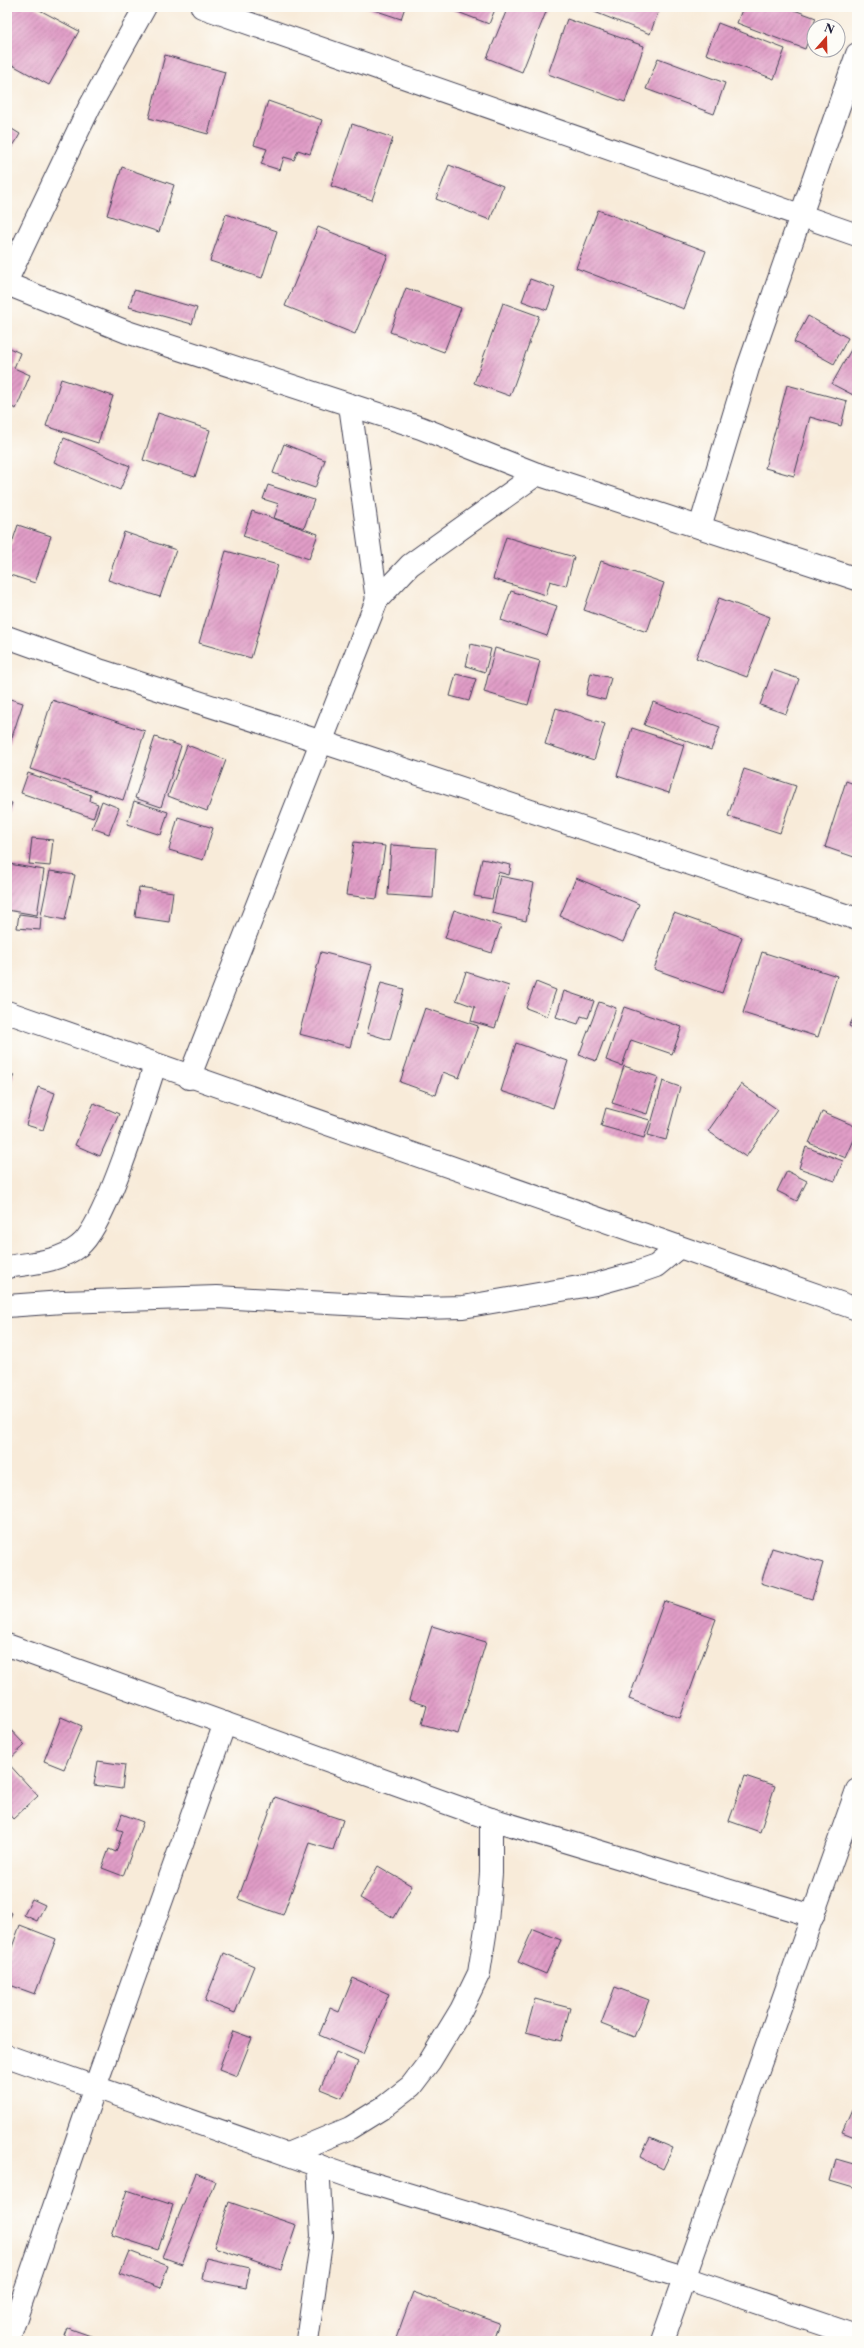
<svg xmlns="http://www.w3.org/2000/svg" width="864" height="2348" font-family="'Libre Caslon Text',serif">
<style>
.building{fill:url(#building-hatch)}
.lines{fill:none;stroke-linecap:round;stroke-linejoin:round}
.street-casing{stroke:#424053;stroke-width:24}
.street{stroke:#fff;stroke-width:22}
</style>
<defs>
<pattern id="building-hatch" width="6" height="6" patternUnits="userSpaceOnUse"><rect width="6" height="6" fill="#e09cc6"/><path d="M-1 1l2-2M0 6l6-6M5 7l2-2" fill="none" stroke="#b57fa2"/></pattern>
</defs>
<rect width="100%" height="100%" fill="#fdfcf7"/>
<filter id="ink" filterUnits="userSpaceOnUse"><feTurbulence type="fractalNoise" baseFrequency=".025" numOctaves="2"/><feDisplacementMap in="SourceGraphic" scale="8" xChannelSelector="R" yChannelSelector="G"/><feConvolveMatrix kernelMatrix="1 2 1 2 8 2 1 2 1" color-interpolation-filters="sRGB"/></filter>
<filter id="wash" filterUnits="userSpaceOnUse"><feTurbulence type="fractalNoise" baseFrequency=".012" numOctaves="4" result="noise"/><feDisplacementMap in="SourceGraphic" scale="16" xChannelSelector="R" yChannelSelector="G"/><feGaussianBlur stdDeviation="0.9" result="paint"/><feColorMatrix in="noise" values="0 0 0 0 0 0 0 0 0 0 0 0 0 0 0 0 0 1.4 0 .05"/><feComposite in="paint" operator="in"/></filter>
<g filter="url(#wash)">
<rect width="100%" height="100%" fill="#f8ebd9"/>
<g id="blocks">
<g class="building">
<path d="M 7,7 L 34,7 L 79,31 L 49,85 L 7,62 Z"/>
<path d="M 365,7 L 405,7 L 401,19 Z"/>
<path d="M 450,7 L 496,7 L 489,24 L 450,9 Z"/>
<path d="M 508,7 L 548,7 L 522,72 L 487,58 Z"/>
<path d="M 582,7 L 660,7 L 650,34 Z"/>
<path d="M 743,7 L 786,7 L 816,18 L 805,49 L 737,23 Z"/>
<path d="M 567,19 L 644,46 L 625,102 L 548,74 Z"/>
<path d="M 718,23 L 785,49 L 774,79 L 706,54 Z"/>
<path d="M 165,55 L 225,72 L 208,134 L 149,118 Z"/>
<path d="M 658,58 L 725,83 L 714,114 L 646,89 Z"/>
<path d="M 268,101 L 322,120 L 310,154 L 298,150 L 294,160 L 284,157 L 280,170 L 261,164 L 267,149 L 254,145 Z"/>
<path d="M 352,124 L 393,138 L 372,200 L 331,186 Z"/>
<path d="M 7,126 L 20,134 L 7,157 Z"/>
<path d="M 449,165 L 503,186 L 490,220 L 436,199 Z"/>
<path d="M 122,167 L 174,185 L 159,232 L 107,215 Z"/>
<path d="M 598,210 L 706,251 L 684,309 L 576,268 Z"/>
<path d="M 226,214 L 277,231 L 262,278 L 210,261 Z"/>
<path d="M 318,227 L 388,255 L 355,334 L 285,306 Z"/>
<path d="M 530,279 L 555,288 L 547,310 L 522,301 Z"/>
<path d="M 406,288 L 461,308 L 444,352 L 390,332 Z"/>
<path d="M 134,290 L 197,308 L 192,324 L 129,307 Z"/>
<path d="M 503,303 L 539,316 L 510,396 L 474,383 Z"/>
<path d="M 808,316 L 848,338 L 834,364 L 794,342 Z"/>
<path d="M 853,346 L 857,348 L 857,397 L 832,384 Z"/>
<path d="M 7,347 L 20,353 L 14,368 L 30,375 L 16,409 L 7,405 Z"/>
<path d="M 61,379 L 113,396 L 98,443 L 46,426 Z"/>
<path d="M 787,385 L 847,401 L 841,426 L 810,417 L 794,476 L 765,468 Z"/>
<path d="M 158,413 L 210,430 L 195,477 L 143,460 Z"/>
<path d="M 64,438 L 130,466 L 120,490 L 54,462 Z"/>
<path d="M 284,444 L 325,460 L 315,488 L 273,473 Z"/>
<path d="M 268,485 L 314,500 L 304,528 L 274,518 L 279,504 L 263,499 Z"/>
<path d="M 252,511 L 318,534 L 309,559 L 243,536 Z"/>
<path d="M 18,525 L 51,536 L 35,583 L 7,574 L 7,558 Z"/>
<path d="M 124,532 L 176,550 L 160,597 L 108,580 Z"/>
<path d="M 506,537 L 574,557 L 566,586 L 550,581 L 546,595 L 493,579 Z"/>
<path d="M 226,551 L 278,565 L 251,658 L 199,643 Z"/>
<path d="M 601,561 L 664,583 L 647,632 L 584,610 Z"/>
<path d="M 511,591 L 557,606 L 547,636 L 501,620 Z"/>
<path d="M 719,598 L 770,617 L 747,677 L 696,658 Z"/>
<path d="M 471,644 L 491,649 L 485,672 L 466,666 Z"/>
<path d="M 495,648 L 540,661 L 528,705 L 484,692 Z"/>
<path d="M 773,670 L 799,679 L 786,714 L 760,705 Z"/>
<path d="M 591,673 L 611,678 L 605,700 L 586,695 Z"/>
<path d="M 456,674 L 476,679 L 469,701 L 450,696 Z"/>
<path d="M 7,698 L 23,703 L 10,743 L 7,742 Z"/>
<path d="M 52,700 L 145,731 L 123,800 L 30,769 Z"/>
<path d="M 653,702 L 720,727 L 711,750 L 644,725 Z"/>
<path d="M 556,708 L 605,724 L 594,760 L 545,744 Z"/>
<path d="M 632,728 L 684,745 L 669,793 L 617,776 Z"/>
<path d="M 155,737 L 181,746 L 161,807 L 135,798 Z"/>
<path d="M 187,745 L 226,760 L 207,811 L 168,796 Z"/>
<path d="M 744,769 L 796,786 L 780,833 L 728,816 Z"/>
<path d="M 28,773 L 91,795 L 90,801 L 98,804 L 93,818 L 21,793 Z"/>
<path d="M 846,781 L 857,785 L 857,858 L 825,847 Z"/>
<path d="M 102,801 L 119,808 L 109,834 L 92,828 Z"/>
<path d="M 134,801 L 168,812 L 161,835 L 127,824 Z"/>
<path d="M 7,802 L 12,803 L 7,816 Z"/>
<path d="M 178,817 L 213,828 L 203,860 L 169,850 Z"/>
<path d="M 32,838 L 53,840 L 50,866 L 29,864 Z"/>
<path d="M 354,842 L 385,846 L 377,899 L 346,895 Z"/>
<path d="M 391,845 L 436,848 L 433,898 L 388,895 Z"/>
<path d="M 482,859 L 511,865 L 509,875 L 498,872 L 492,899 L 474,896 Z"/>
<path d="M 9,864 L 44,870 L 37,915 L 7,910 Z"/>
<path d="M 50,871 L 75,875 L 65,920 L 41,915 Z"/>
<path d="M 500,876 L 534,883 L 526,921 L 492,913 Z"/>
<path d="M 576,878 L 639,904 L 623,942 L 560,916 Z"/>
<path d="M 139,887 L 173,892 L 169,922 L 135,917 Z"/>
<path d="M 454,910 L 501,926 L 492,953 L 445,938 Z"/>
<path d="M 674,913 L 742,937 L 722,993 L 654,969 Z"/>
<path d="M 19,914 L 41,917 L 40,930 L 17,928 Z"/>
<path d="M 321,952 L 372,965 L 350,1047 L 299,1034 Z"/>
<path d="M 762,952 L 837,976 L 818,1037 L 743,1013 Z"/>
<path d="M 466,972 L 509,986 L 495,1028 L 471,1021 L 475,1007 L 456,1000 Z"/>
<path d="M 536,982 L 556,990 L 547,1016 L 526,1008 Z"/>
<path d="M 381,983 L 404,989 L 390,1040 L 367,1033 Z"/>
<path d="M 564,991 L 594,1001 L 588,1018 L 581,1016 L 578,1024 L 556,1017 Z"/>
<path d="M 599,1002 L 616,1008 L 596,1061 L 579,1055 Z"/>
<path d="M 624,1007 L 682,1027 L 672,1054 L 631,1040 L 622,1066 L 606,1060 Z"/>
<path d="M 425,1008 L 478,1026 L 459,1078 L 443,1072 L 436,1095 L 400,1082 Z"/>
<path d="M 857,1012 L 857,1030 L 849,1026 Z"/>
<path d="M 516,1043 L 568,1061 L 553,1108 L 501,1091 Z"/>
<path d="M 624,1066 L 658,1077 L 647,1114 L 612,1103 Z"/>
<path d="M 7,1072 L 14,1075 L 7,1091 Z"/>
<path d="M 663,1081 L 680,1087 L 666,1140 L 648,1135 Z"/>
<path d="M 741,1084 L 778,1110 L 746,1157 L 708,1131 Z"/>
<path d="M 38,1087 L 55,1093 L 43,1130 L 26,1125 Z"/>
<path d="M 94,1103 L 119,1114 L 100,1156 L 75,1145 Z"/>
<path d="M 606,1108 L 650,1120 L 644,1138 L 601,1126 Z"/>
<path d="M 822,1112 L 857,1127 L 857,1133 L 846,1158 L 809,1143 Z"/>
<path d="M 806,1147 L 843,1161 L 835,1181 L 799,1168 Z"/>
<path d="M 787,1171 L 807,1181 L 797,1201 L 777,1191 Z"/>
<path d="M 772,1548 L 823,1563 L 812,1599 L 761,1583 Z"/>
<path d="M 664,1601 L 716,1619 L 680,1718 L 629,1699 Z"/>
<path d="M 432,1626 L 486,1642 L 458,1734 L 422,1724 L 427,1706 L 409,1700 Z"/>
<path d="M 61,1717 L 82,1726 L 64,1769 L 44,1761 Z"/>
<path d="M 7,1726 L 25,1745 L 7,1762 Z"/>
<path d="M 98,1761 L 125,1765 L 122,1789 L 94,1785 Z"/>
<path d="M 7,1762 L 38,1796 L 13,1819 L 7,1812 Z"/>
<path d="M 745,1776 L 775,1786 L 760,1832 L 729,1821 Z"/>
<path d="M 275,1797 L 343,1820 L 333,1850 L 309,1843 L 283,1915 L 238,1899 Z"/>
<path d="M 122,1814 L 143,1822 L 123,1876 L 102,1868 L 109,1849 L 116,1852 L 123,1831 L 117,1829 Z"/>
<path d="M 378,1866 L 412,1886 L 394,1918 L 360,1898 Z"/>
<path d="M 32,1899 L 45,1905 L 37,1921 L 24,1915 Z"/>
<path d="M 7,1911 L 12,1913 L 7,1926 Z"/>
<path d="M 20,1925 L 56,1939 L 35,1994 L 7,1984 L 7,1961 Z"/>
<path d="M 533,1929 L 561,1940 L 546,1974 L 518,1962 Z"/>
<path d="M 224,1953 L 254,1966 L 235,2013 L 205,2001 Z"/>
<path d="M 353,1978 L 389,1994 L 363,2054 L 319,2035 L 330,2008 L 339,2012 Z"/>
<path d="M 615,1987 L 649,2000 L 634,2037 L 601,2024 Z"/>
<path d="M 535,1999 L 570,2008 L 561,2041 L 526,2032 Z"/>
<path d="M 233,2031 L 252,2038 L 237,2076 L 219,2069 Z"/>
<path d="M 336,2052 L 358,2062 L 342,2098 L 320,2089 Z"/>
<path d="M 852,2109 L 857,2111 L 857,2138 L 842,2132 Z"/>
<path d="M 650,2138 L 673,2148 L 663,2169 L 640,2157 Z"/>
<path d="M 836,2159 L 857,2165 L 857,2189 L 830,2181 Z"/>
<path d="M 196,2173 L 215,2181 L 182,2264 L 162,2257 Z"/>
<path d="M 127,2190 L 173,2205 L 158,2250 L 112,2235 Z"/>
<path d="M 229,2202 L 296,2225 L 281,2270 L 214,2247 Z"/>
<path d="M 129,2251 L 168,2266 L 160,2288 L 120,2273 Z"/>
<path d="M 206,2258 L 250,2268 L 246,2288 L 202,2279 Z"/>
<path d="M 413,2292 L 499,2323 L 493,2341 L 395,2341 Z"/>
<path d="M 68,2328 L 105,2341 L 63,2341 Z"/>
</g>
</g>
</g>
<g filter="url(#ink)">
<use href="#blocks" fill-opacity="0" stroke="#424053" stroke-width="1"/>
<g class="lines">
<defs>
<g id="street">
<path d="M 202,7 L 857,235"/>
<path d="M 7,280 L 89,108 L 145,7"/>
<path d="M 7,284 L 127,332 L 421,428 L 537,474 L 857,579"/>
<path d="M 350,405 L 377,600"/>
<path d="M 700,527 L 748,368 L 857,54"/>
<path d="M 7,637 L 102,671 L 322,742 L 857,919"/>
<path d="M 7,1012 L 857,1309"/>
<path d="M 189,1078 L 377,600 L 410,565 L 537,474"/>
<path d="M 7,1267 C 31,1263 59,1262 79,1246 C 106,1226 143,1102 155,1065"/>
<path d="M 7,1306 L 63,1302 L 217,1297 L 419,1308 L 463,1307 L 596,1284 L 636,1273 L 656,1266 L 678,1248"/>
<path d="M 7,1645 L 491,1819 L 813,1916"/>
<path d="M 7,2056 L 351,2177 L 685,2278 L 857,2336"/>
<path d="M 287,2154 L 350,2128 L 384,2107 L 411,2086 L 430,2061 L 461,2010 L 479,1973 L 487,1922 L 491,1873 L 491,1819"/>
<path d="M 8,2341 L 95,2087 L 225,1723"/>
<path d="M 307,2341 L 322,2236 L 318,2165"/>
<path d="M 662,2341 L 857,1790"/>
</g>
</defs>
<use href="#street" class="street-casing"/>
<use href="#street" class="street"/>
</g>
</g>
<rect width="864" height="2348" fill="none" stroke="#fdfcf7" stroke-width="24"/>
<g transform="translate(826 38) rotate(20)"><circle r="19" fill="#fdfcf7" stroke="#a5a5ac"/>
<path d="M0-3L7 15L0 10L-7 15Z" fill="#c8321e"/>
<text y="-6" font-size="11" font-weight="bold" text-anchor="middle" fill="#22223b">N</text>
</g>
</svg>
